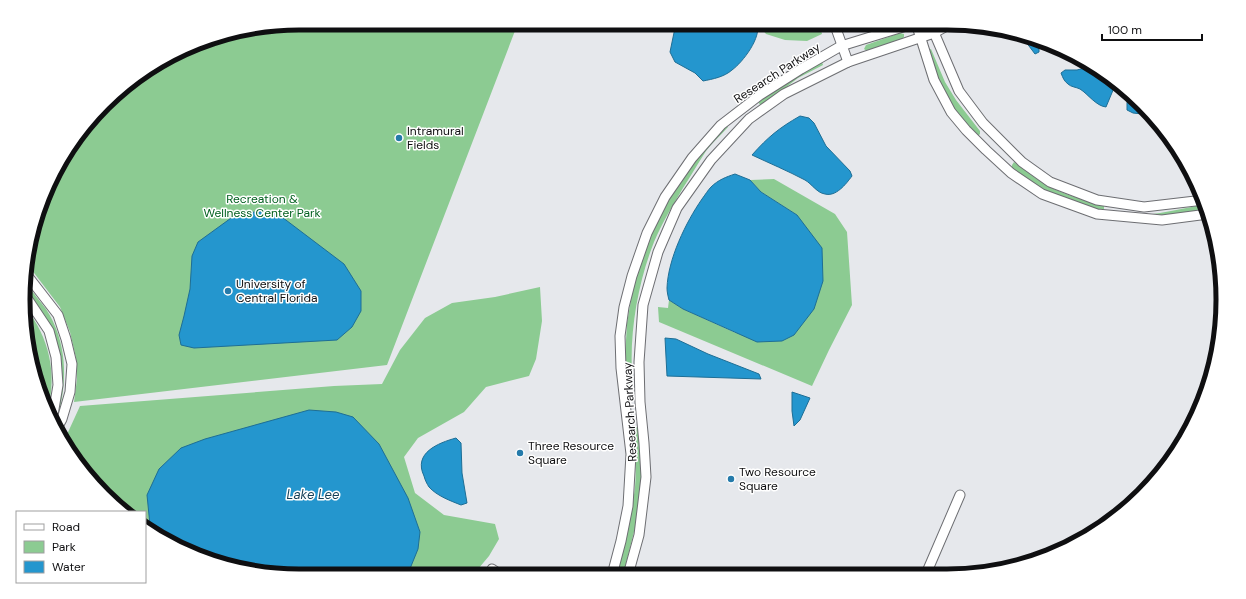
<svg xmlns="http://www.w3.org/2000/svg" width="1246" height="599" font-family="'DM Sans',sans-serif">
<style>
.green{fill:#8ccb92}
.water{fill:#2496ce;stroke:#1e6e95}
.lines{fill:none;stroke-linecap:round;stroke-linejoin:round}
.minor-casing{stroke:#6d6e72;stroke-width:11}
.minor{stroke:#fff;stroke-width:9}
.poi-dot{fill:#247aaa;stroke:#fff;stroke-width:1.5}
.labels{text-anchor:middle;stroke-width:3;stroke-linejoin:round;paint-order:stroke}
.street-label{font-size:12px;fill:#0f0f11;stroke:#fff}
.poi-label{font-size:12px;fill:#0f0f11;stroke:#fff;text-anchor:start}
.park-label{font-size:12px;fill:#036020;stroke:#fff}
.water-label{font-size:13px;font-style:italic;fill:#133f57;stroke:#fff}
.rim{fill:none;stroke:#0f0f11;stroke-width:5}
</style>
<rect width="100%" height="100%" fill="#e6e8ec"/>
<g class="green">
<path d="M 300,23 L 518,23 L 387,365 L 74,402 L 77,379 L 76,358 L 70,332 L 60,307 L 28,265 L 28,245 L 44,193 L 69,146 L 131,80 L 210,38 Z"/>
<path d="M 757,23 L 819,23 L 822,34 L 807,41 L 785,40 L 766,34 Z"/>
<path d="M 900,33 L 904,34 L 904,37 L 902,39 L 867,51 L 864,49 L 866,45 Z"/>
<path d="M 931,49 L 945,82 L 956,100 L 980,131 L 980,134 L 978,136 L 956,113 L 944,93 L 928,50 Z"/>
<path d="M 822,62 L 823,65 L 798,78 L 764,104 L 760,105 L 758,101 L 770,92 Z"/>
<path d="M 727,125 L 728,127 C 721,135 712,143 706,151 C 698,163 691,176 683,188 C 673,205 662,223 654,242 C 637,285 628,339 633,385 L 629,388 L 626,386 L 625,358 L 627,323 L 632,294 L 641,259 L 653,231 L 667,201 L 705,147 Z"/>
<path d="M 1014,162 C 1028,172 1041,183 1056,190 C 1072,197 1088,201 1104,205 L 1104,209 L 1101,211 L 1066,199 L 1043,189 L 1012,168 L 1012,165 Z"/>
<path d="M 774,179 L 835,214 L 847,232 L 852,305 L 829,350 L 812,386 L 659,322 L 658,307 L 668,308 L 669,300 L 683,309 L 736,333 L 797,215 L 761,192 L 750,180 Z"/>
<path d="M 1205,204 L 1207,210 L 1161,217 L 1145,215 C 1165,213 1185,208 1205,204 Z"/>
<path d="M 27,284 C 33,293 40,301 46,309 C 67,341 68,380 58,416 L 57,416 C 67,377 63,350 43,316 C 39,309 30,301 27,293 C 26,291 27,287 27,284 Z"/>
<path d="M 540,287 L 542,321 L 536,359 L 529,376 L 486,387 L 464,412 L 418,438 L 404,457 L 415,493 L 444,515 L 495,524 L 499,539 L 489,556 L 473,575 L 299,576 L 245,571 L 193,555 L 145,525 L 145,512 L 125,512 L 117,507 L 80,468 L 64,441 L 80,406 L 334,386 L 382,384 L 400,350 L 425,318 L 452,303 L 495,297 Z"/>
<path d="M 26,308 C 49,338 57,372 48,409 L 25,336 Z"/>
<path d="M 637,427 L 641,436 L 642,482 L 635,528 L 623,575 L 616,575 C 623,546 632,517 635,487 C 637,468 634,447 632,428 Z"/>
</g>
<g class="water">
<path d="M 676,23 L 757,23 C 762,37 743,62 732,70 C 724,77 713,79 703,81 L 695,73 L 675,62 L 670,52 Z"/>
<path d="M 1024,35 L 1039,40 L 1039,52 L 1035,54 L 1023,38 Z"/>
<path d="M 1092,66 L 1100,70 L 1116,83 L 1106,107 C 1096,106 1088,94 1080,89 C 1076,87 1071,87 1068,84 C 1064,81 1063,78 1061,73 L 1065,70 L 1077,70 Z"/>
<path d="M 1129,94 L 1142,104 L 1151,115 L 1133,113 L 1127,110 L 1127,103 Z"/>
<path d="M 800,116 L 809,118 L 814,123 L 826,146 L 850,171 L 852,176 C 846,184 836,197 825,194 C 817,193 812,184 805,180 C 788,171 769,163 752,155 C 768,137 779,128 800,116 Z"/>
<path d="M 735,174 L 750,180 L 761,192 L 797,215 L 822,248 L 823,281 L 814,309 L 794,335 L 782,341 L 757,342 L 683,309 L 669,300 C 668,296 667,292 667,288 C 668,259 686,222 702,199 C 705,195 708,190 711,187 C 718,180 726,177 735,174 Z"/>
<path d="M 274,211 L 344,264 L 361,291 L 361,311 L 352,327 L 337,340 L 194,348 L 181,345 L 179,335 L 184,316 L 190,289 L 192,256 L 198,242 L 238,213 Z"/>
<path d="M 665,338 L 676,339 L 708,354 L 759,374 L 761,379 L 667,376 Z"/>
<path d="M 792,392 L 810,398 L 800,420 L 794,426 L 792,411 Z"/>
<path d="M 309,410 L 336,412 L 353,417 L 379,444 L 408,498 L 420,532 L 418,549 L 407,576 L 299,576 L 245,571 L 193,555 L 157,532 L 150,525 L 147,495 L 159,469 L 181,448 L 205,439 Z"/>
<path d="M 456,438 L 461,443 L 462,473 L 467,503 L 461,505 C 451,501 437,496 429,487 C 427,484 425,480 424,476 C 413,453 438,443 456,438 Z"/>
</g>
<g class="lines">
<defs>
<g id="minor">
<path d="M 834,23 L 848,62"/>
<path d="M 916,23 L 934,80 L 951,112 L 966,130 L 986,150 L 1011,173 L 1042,194 L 1097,214 L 1162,220 L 1208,214"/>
<path d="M 930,23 L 959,91 L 983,123 L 1022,162 L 1050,182 L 1097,200 L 1144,207 L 1204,200"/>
<path d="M 27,275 L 58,315 L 66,339 L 72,364 L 70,392 L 62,419 L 56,430"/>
<path d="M 27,298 L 49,331 L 56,357 L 58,385 L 53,415 L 51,419"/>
<path d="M 492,569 L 501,575"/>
<path d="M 926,574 L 960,495"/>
<path d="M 612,575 L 621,541 L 628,506 L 631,454 L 621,368 L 620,336 L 624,307 L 632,276 L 647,233 L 665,197 L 692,158 L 721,125 L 760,95 L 801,69 L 841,46 L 916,23"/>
<path d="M 628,575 L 639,535 L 646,477 L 644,443 L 640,402 L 639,362 L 643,305 L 658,252 L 677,208 L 711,160 L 749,119 L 784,94 L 848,62 L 934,33 L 952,23"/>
</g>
</defs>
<use href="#minor" class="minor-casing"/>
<use href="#minor" class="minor"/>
</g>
<g class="poi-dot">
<circle cx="399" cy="138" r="4"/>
<circle cx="228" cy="291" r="4"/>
<circle cx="520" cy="453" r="4"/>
<circle cx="731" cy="479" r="4"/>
</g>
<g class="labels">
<g class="street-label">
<text transform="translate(777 73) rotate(-33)" y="4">Research Parkway</text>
<text transform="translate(630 412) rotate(-93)" y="4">Research Parkway</text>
</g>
<g class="poi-label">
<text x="407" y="135">Intramural<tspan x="407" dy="14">Fields</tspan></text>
<text x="236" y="288">University of<tspan x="236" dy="14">Central Florida</tspan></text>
<text x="528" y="450">Three Resource<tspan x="528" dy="14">Square</tspan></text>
<text x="739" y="476">Two Resource<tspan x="739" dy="14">Square</tspan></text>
</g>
<g class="park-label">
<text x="262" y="203">Recreation &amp;<tspan x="262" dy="14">Wellness Center Park</tspan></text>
</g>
<g class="water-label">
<text x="313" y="499">Lake Lee</text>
</g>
</g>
<path d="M0 0H1246V599H0ZM299 30H947A269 269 0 0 1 1216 299V300A269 269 0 0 1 947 569H299A269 269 0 0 1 30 300V299A269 269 0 0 1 299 30Z" fill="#fff" fill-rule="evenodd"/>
<path class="rim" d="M299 30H947A269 269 0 0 1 1216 299V300A269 269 0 0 1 947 569H299A269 269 0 0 1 30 300V299A269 269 0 0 1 299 30Z"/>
<rect x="16" y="511" width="130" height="72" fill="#ffffff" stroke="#9f9fa0"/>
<rect x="24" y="524" width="20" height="6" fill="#ffffff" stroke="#9f9fa0"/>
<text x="52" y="531" font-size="12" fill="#0f0f11">Road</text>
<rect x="24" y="541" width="20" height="12" fill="#8ccb92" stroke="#9f9fa0"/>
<text x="52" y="551" font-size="12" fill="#0f0f11">Park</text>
<rect x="24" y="561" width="20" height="12" fill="#2496ce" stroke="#9f9fa0"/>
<text x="52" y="571" font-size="12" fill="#0f0f11">Water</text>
<path d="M1102 34v6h100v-6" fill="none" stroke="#0f0f11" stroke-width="2"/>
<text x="1108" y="34" font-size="12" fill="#0f0f11" stroke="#ffffff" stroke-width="3" paint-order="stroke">100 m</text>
</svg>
